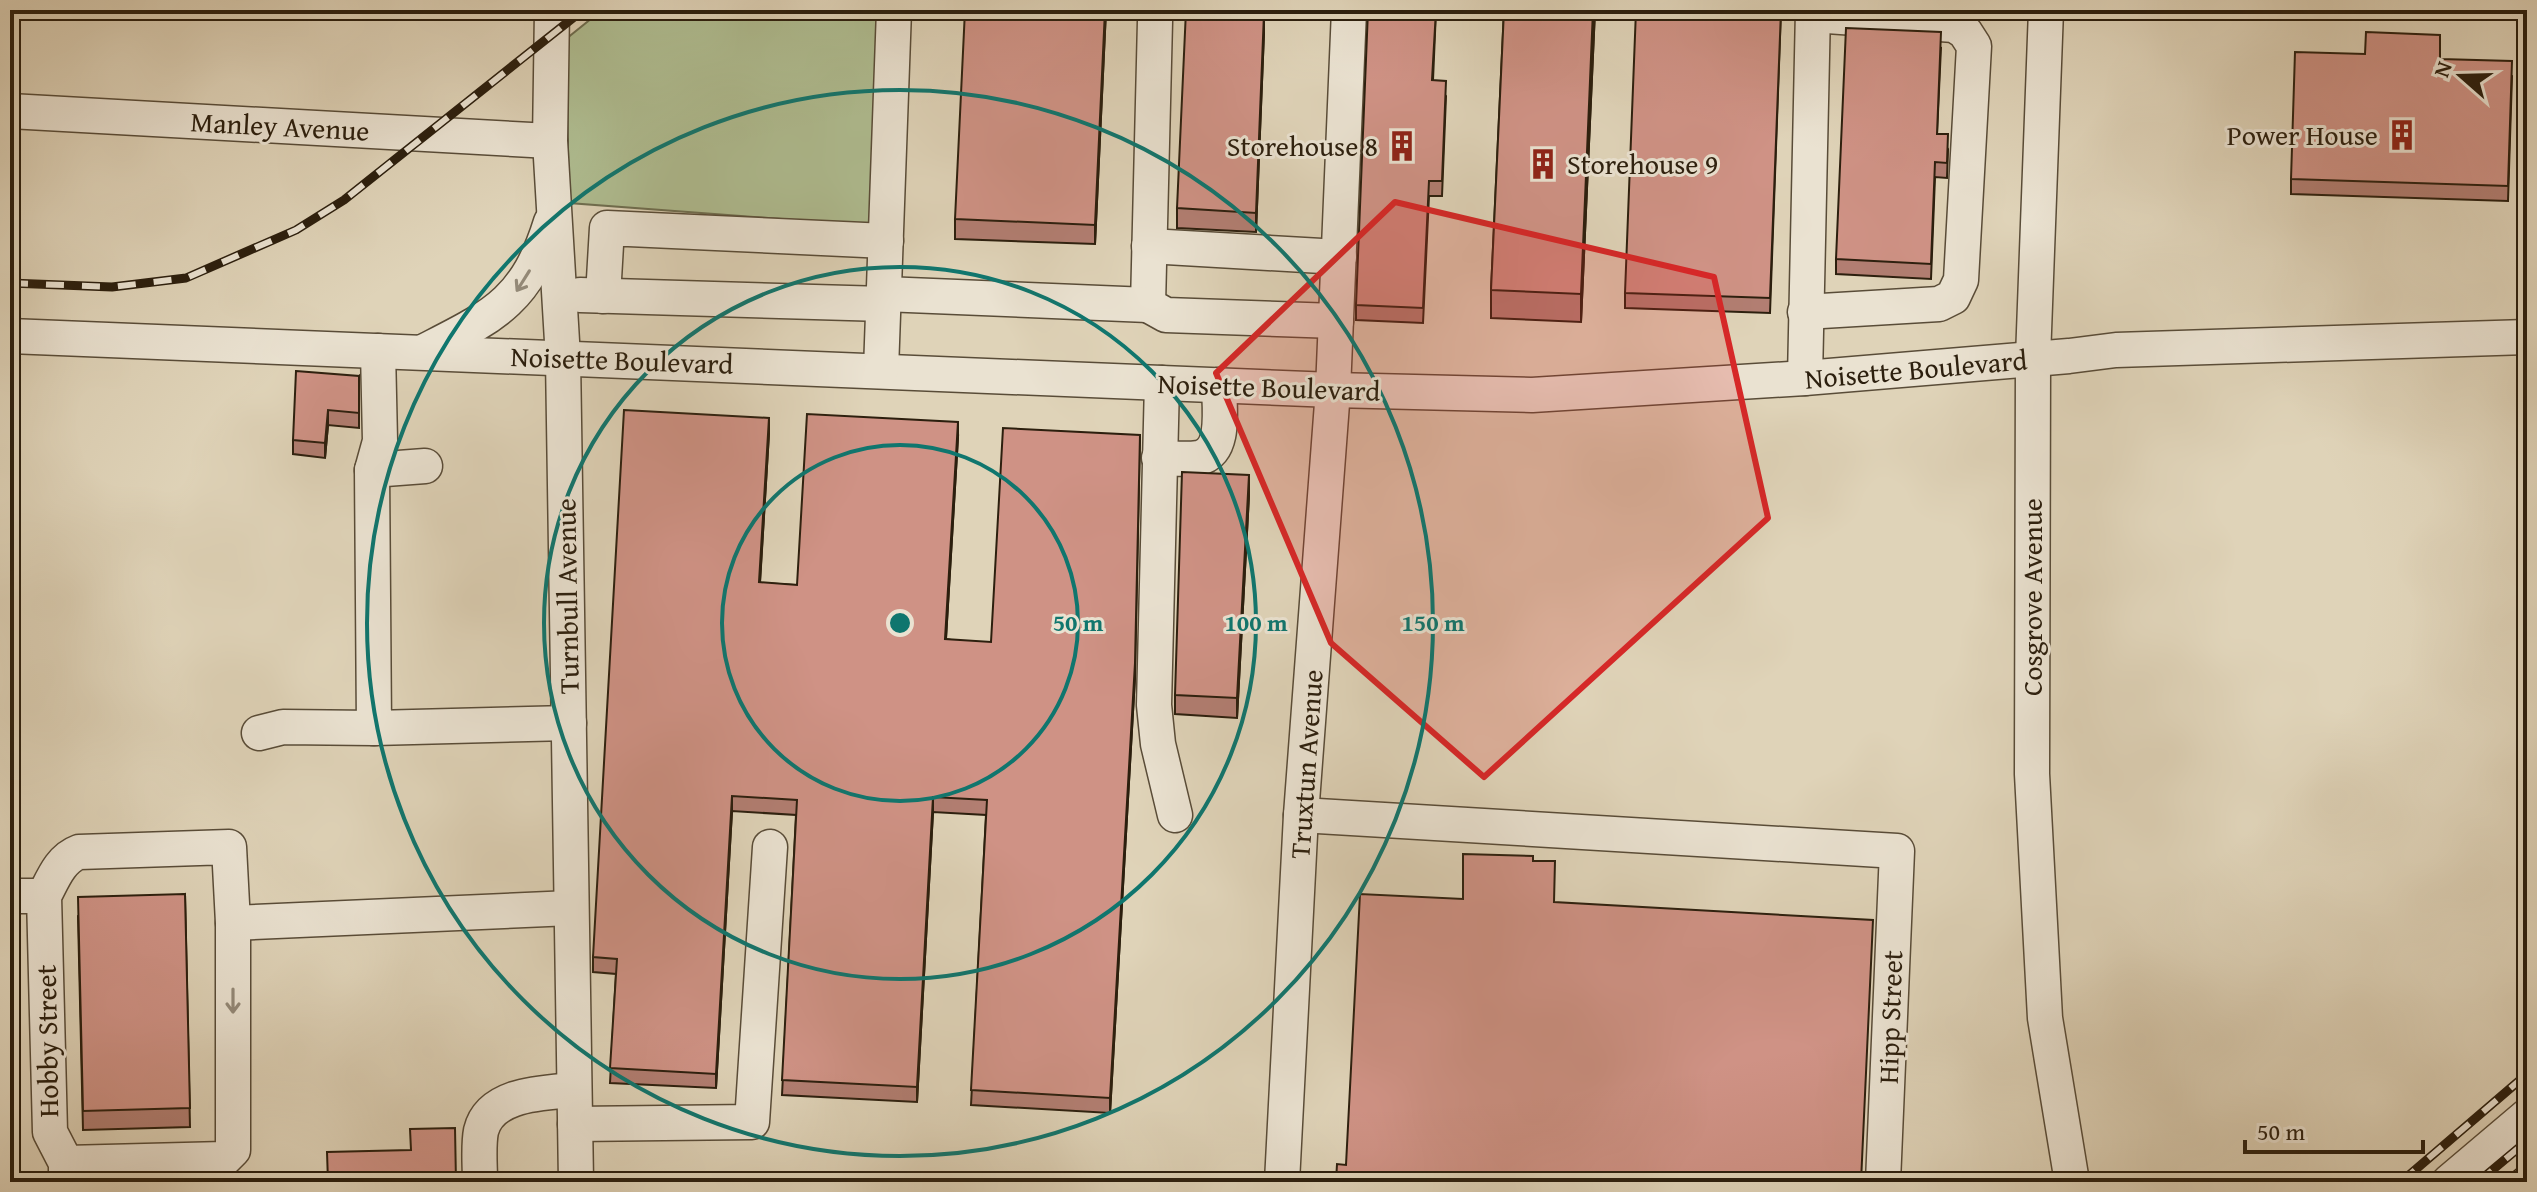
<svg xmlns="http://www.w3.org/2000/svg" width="2537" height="1192" font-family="'Gentium Book Plus',serif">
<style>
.green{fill:#afbd91;stroke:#6e6e50;stroke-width:2}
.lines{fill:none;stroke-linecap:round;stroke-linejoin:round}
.minor-casing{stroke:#594c38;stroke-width:37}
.minor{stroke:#eae2d1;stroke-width:34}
.rail-casing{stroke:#2c1f0e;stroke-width:9}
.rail{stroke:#eae2d1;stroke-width:6;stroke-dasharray:18;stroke-linecap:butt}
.wall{fill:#b27e72;stroke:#2c1f0e;stroke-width:2}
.shaded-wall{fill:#91665d;stroke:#2c1f0e;stroke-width:2}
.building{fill:#cf9285;stroke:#2c1f0e;stroke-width:2}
.oneway{stroke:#948a79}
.marked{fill:#d62828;fill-opacity:0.2;stroke:#d62828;stroke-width:6;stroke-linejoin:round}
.ring{fill:none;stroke:#0f766e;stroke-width:4}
.labels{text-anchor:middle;stroke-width:6;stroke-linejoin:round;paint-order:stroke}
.street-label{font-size:28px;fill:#2c1f0e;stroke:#eae2d1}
.poi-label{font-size:28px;fill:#2c1f0e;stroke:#eae2d1;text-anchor:end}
.centre{fill:#0f766e;stroke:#eae2d1;stroke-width:4}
.ring-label{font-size:24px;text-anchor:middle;font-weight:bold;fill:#0f766e;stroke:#eae2d1;stroke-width:6;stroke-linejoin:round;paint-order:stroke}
</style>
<rect width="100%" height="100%" fill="#dfd3b8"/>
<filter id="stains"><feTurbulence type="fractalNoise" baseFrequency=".0025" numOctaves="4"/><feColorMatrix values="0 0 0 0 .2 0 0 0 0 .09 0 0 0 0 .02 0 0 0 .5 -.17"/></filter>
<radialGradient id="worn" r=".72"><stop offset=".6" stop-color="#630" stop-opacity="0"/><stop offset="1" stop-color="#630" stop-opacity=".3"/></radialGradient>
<path class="green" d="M 602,10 L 880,10 L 873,226 L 569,203 L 566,39 Z"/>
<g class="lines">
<defs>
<g id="minor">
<path d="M 552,10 L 550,141 L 563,358 L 576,1182"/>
<path d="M 2046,10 L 2033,358 L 2032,774 L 2045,1018 L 2072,1182"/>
<path d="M 1155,21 L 1148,305 L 1166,315 L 1336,321"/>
<path d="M 10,111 L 550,141"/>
<path d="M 1149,246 L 1339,257"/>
<path d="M 884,294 L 1148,305"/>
<path d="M 580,295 L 884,304"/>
<path d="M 603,296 L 607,228 L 886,241"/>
<path d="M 1805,312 L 1939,304 L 1953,297 L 1961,280 L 1974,46 L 1965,32 L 1954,25 L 1813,15"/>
<path d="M 10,336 L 1333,390 L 1532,395 L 1805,378 L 2069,356 L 2116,350 L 2527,337"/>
<path d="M 378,351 L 380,441 L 372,470 L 374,728 L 569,723"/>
<path d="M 423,352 C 493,316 526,303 551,222"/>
<path d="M 881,370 L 894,10"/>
<path d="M 1805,378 L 1813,10"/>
<path d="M 1162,383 L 1154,705 L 1158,744 L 1175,815"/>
<path d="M 1159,458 C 1172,458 1186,460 1198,458 C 1227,454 1219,406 1219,385"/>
<path d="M 372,470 L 425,466"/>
<path d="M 259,733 L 283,727 L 374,728"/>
<path d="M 1301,815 L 1897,851 L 1883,1182"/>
<path d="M 10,896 L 44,896"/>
<path d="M 233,923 L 571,908"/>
<path d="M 575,1124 L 752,1122 L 770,847"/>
<path d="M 66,1163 L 224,1159 L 233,1150 L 233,923 L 229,847 L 79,852 C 60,859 53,879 44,896 L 50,1132 L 66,1163 L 66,1182"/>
<path d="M 480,1182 C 480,1166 478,1146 481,1131 C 490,1093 544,1093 574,1090"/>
<path d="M 1282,1182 L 1301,815 L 1333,390 L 1349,10"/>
<path d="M 2449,1182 L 2527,1116"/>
</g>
</defs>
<use href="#minor" class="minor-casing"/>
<use href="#minor" class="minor"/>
<defs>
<g id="rail">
<path d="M 10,283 L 112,287 L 186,278 L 296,230 L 344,200 L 583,10"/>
<path d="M 2401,1182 L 2527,1074"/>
<path d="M 2478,1182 L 2527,1141"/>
<path d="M 2507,1182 L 2527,1165"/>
</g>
</defs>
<use href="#rail" class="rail-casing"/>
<use href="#rail" class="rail"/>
</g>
<g class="wall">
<path d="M 1106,10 L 1095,244 L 955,239 L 955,219 Z"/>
<path d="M 1436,10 L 1433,80 L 1446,96 L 1442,196 L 1429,196 L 1423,323 L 1356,320 L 1356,305 Z"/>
<path d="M 1504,10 L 1595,10 L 1581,322 L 1491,318 L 1491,290 Z"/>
<path d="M 1781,10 L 1770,313 L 1625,308 L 1625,293 Z"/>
<path d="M 1264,32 L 1256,232 L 1177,228 L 1177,208 Z"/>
<path d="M 1941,47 L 1937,134 L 1948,149 L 1947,178 L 1935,177 L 1931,279 L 1836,274 L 1836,259 Z"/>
<path d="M 2440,59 L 2512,76 L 2508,201 L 2291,194 L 2291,179 Z"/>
<path d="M 359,376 L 359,428 L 328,425 L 325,458 L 293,454 L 293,440 Z"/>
<path d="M 769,433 L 760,583 L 797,585 L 958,437 L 946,639 L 1135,677 L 1110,1113 L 971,1105 L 986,815 L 933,812 L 917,1102 L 782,1095 L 796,815 L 732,811 L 716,1088 L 610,1083 L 616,974 L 593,972 L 593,957 Z"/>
<path d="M 1249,495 L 1237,718 L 1175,714 L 1175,695 Z"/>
<path d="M 185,894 L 190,1127 L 83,1130 L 78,916 Z"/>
</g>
<g class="shaded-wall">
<path d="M 1105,10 L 1106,10 L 1095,244 L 1095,225 Z"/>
<path d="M 1593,10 L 1595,10 L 1581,322 L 1581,294 Z"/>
<path d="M 1264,13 L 1264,32 L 1256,232 L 1256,213 Z"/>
<path d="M 328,410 L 328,425 L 325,458 L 325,443 Z"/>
<path d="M 769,418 L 769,433 L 759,597 L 759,582 Z"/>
<path d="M 958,422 L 958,437 L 945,654 L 945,639 Z"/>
<path d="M 1140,435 L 1135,677 L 1110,1113 L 1110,1098 Z"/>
<path d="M 1249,475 L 1249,495 L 1237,718 L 1237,698 Z"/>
<path d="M 732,796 L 732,811 L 716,1088 L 716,1074 Z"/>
<path d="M 933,797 L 933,812 L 917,1102 L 917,1087 Z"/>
</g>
<g class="building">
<path d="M 965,10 L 1105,10 L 1095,225 L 955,219 Z"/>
<path d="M 1186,10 L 1264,13 L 1256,213 L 1177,208 Z"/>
<path d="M 1368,10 L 1436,10 L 1432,80 L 1446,81 L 1442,181 L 1429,181 L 1423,308 L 1356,305 Z"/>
<path d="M 1504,10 L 1593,10 L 1581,294 L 1491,290 Z"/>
<path d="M 1636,10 L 1781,10 L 1770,298 L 1625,293 Z"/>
<path d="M 1846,28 L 1941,32 L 1937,134 L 1948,134 L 1947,163 L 1935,162 L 1931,264 L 1836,259 Z"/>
<path d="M 2366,32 L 2440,35 L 2440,59 L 2512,61 L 2508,186 L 2291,179 L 2295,52 L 2365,54 Z"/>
<path d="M 296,371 L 359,376 L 359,413 L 328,410 L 325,443 L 293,440 Z"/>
<path d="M 624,410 L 769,418 L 759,582 L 797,585 L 807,414 L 958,422 L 945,639 L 991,642 L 1003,428 L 1140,435 L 1135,663 L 1110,1098 L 971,1090 L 987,800 L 933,797 L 917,1087 L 782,1080 L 797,800 L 732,796 L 716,1074 L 610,1068 L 617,959 L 593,957 Z"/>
<path d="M 1182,472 L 1249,475 L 1237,698 L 1175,695 Z"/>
<path d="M 1463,854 L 1533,856 L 1533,861 L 1555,861 L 1554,902 L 1873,920 L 1861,1182 L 1336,1182 L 1337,1164 L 1346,1165 L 1360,894 L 1463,899 Z"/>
<path d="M 185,894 L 190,1108 L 83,1111 L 78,897 Z"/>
<path d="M 455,1128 L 456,1182 L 328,1182 L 327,1152 L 411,1150 L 410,1129 Z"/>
</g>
<defs><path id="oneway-shaft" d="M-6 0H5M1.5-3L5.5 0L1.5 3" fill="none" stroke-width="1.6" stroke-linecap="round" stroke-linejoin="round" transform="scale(2)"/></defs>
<g class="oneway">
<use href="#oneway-shaft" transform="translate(523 281) rotate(122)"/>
<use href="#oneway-shaft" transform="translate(233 1001) rotate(90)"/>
</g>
<path class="marked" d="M 1395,202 L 1714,277 L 1768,518 L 1484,777 L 1331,643 L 1216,373 Z"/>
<g class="ring">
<circle cx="900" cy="623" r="178"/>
<circle cx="900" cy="623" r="356"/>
<circle cx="900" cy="623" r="533"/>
</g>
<defs>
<symbol id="building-bare" viewBox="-9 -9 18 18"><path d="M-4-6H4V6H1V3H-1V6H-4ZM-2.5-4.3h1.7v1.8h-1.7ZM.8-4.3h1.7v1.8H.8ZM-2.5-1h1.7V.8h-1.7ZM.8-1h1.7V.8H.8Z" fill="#8f2418" stroke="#eae2d1" stroke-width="2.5" paint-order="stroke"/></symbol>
</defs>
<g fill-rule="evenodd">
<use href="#building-bare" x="2380" y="113" width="44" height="44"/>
<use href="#building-bare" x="1380" y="124" width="44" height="44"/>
<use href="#building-bare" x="1521" y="142" width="44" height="44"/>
</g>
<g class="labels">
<g class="street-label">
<text transform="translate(280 126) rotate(3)" y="10">Manley Avenue</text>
<text transform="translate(622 360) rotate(2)" y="10">Noisette Boulevard</text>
<text transform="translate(1916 369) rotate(-5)" y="10">Noisette Boulevard</text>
<text transform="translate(1269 387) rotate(2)" y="10">Noisette Boulevard</text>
<text transform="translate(567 596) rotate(-91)" y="10">Turnbull Avenue</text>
<text transform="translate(2032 597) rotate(-90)" y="10">Cosgrove Avenue</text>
<text transform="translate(1306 764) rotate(-86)" y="10">Truxtun Avenue</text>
<text transform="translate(1890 1017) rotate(-88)" y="10">Hipp Street</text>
<text transform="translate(47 1041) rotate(-91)" y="10">Hobby Street</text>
</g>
<g class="poi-label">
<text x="2378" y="145">Power House</text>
<text x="1378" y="156">Storehouse 8</text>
<text x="1567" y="174" text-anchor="start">Storehouse 9</text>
</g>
</g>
<circle cx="900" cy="623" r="12" class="centre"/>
<g class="ring-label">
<text x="1078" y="631">50 m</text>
<text x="1256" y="631">100 m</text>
<text x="1433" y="631">150 m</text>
</g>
<rect width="2537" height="1192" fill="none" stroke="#dfd3b8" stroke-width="40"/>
<rect x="12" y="12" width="2513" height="1168" fill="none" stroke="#2c1f0e" stroke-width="4"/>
<rect x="20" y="20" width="2497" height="1152" fill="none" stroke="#2c1f0e" stroke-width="2"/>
<g transform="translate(2461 76) rotate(290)" stroke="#eae2d1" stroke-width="6" paint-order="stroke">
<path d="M0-6L14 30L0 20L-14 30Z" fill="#2c1f0e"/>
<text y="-12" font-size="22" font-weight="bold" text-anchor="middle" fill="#2c1f0e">N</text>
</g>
<path d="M2245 1140v12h178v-12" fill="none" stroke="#2c1f0e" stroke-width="4"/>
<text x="2257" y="1140" font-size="24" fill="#2c1f0e" stroke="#eae2d1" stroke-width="6" paint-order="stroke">50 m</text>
<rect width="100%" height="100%" filter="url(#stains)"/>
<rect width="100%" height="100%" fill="url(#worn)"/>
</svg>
